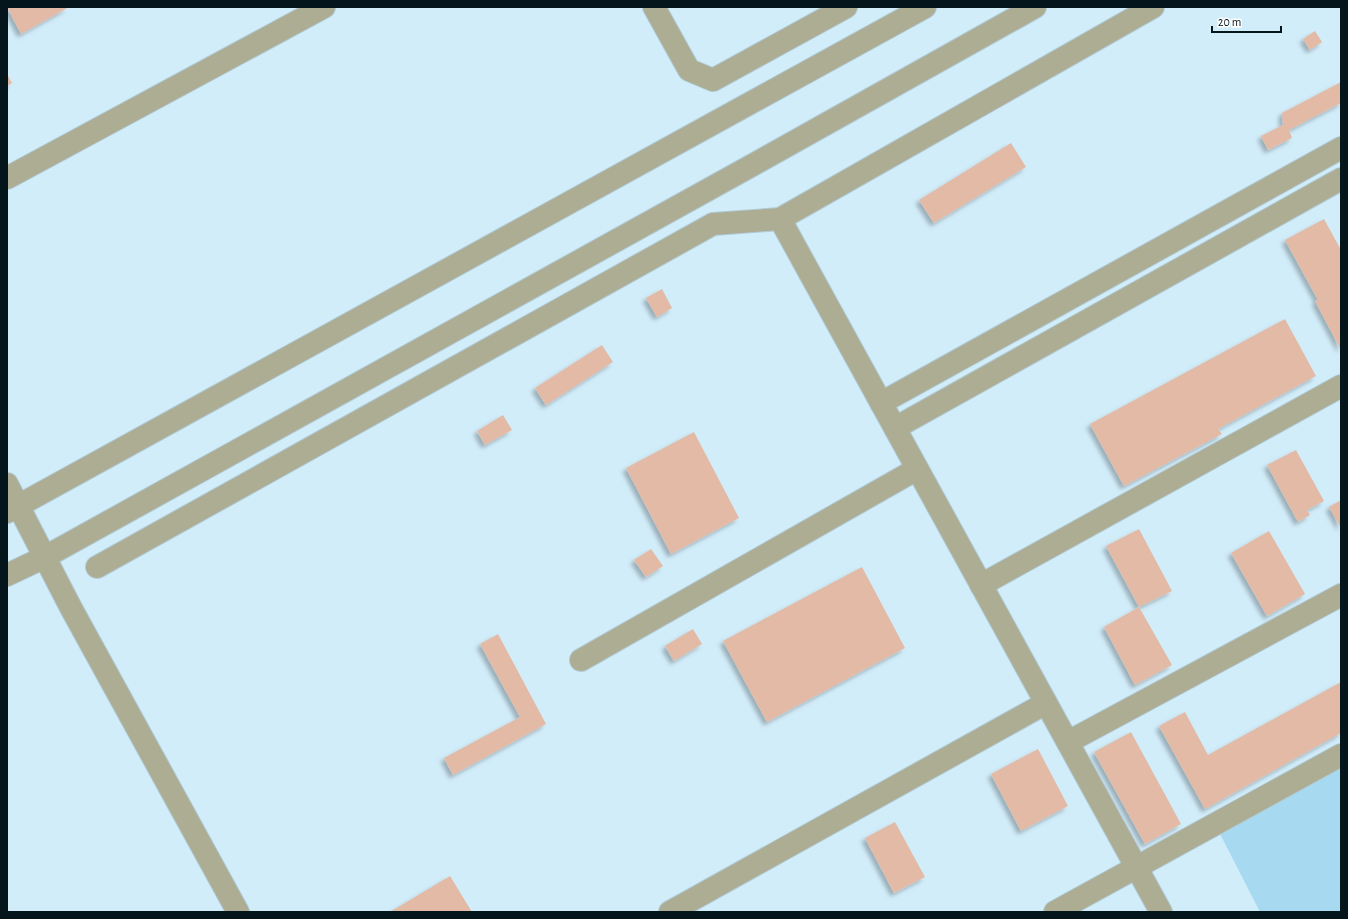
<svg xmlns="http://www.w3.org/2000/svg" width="1348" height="919" font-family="'Alegreya Sans',sans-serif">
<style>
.green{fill:#a7d9f0}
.building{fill:#e3baa5;filter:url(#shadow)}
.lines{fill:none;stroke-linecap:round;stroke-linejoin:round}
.street-casing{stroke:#b1cad6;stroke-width:24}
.street{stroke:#acad93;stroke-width:22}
</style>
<defs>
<filter id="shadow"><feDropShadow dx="-3.5" dy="3.5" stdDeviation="2" flood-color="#0004"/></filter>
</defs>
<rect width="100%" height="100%" fill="#d2edfa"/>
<path class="green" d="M 1341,764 L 1341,912 L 1260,912 L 1218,830 Z"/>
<g class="building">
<path d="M 7,7 L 69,7 L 21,34 Z"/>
<path d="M 1315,31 L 1322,42 L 1310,50 L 1303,39 Z"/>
<path d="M 7,74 L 12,83 L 7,86 Z"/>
<path d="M 1341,82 L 1341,103 L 1289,130 L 1292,138 L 1268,150 L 1261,136 L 1283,125 L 1282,113 Z"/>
<path d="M 1011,143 L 1026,167 L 934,223 L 919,200 Z"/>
<path d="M 1324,219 L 1341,250 L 1341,350 L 1315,301 L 1318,300 L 1285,240 Z"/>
<path d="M 662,289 L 672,308 L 657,317 L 646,298 Z"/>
<path d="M 1285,319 L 1316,376 L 1218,429 L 1222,434 L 1124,486 L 1090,424 Z"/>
<path d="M 602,345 L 613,362 L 546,405 L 535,388 Z"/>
<path d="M 503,415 L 512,430 L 485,445 L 477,431 Z"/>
<path d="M 694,432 L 739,518 L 671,554 L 626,468 Z"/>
<path d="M 1296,450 L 1324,501 L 1307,510 L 1310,515 L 1298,522 L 1267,465 Z"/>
<path d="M 1341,500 L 1341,528 L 1329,507 Z"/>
<path d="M 1139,529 L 1172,591 L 1139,607 L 1106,546 Z"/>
<path d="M 1269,531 L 1305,594 L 1267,616 L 1231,553 Z"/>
<path d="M 651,549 L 663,566 L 646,577 L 634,560 Z"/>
<path d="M 862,567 L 905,648 L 767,722 L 723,641 Z"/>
<path d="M 1139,607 L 1172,665 L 1135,685 L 1104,627 Z"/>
<path d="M 693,629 L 702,644 L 674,661 L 665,646 Z"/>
<path d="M 498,634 L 546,724 L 453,775 L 444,758 L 520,717 L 480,644 Z"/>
<path d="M 1341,682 L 1341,733 L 1205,809 L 1159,726 L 1185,712 L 1208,755 Z"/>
<path d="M 1131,732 L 1181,824 L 1145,844 L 1094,752 Z"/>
<path d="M 1038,749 L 1068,806 L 1021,831 L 991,774 Z"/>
<path d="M 895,822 L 925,877 L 894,893 L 865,838 Z"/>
<path d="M 450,876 L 472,912 L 390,912 Z"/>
</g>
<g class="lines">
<defs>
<g id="street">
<path d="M 654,7 L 689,70 L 713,80 L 846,7"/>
<path d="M 7,178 L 324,7"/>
<path d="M 780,219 L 1161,912"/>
<path d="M 881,403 L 1341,148"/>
<path d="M 895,428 L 1341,179"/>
<path d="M 7,484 L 71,608 L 238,912"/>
<path d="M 7,512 L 925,7"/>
<path d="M 97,567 L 713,224 L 780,219 L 1153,7"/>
<path d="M 7,575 L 45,557 L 758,162 L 1035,7"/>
<path d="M 981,585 L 1341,386"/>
<path d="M 581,660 L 917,469"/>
<path d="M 1068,742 L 1341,595"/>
<path d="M 670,912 L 1046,703"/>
<path d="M 1055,912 L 1341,755"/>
</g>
</defs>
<use href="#street" class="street-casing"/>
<use href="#street" class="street"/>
</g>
<rect width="1348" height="919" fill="none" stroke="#05151c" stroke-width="16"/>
<path d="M1212 26v6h69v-6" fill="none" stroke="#05151c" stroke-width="2"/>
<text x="1218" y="26" font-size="12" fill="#05151c" stroke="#ffffff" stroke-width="3" paint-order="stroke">20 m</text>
</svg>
